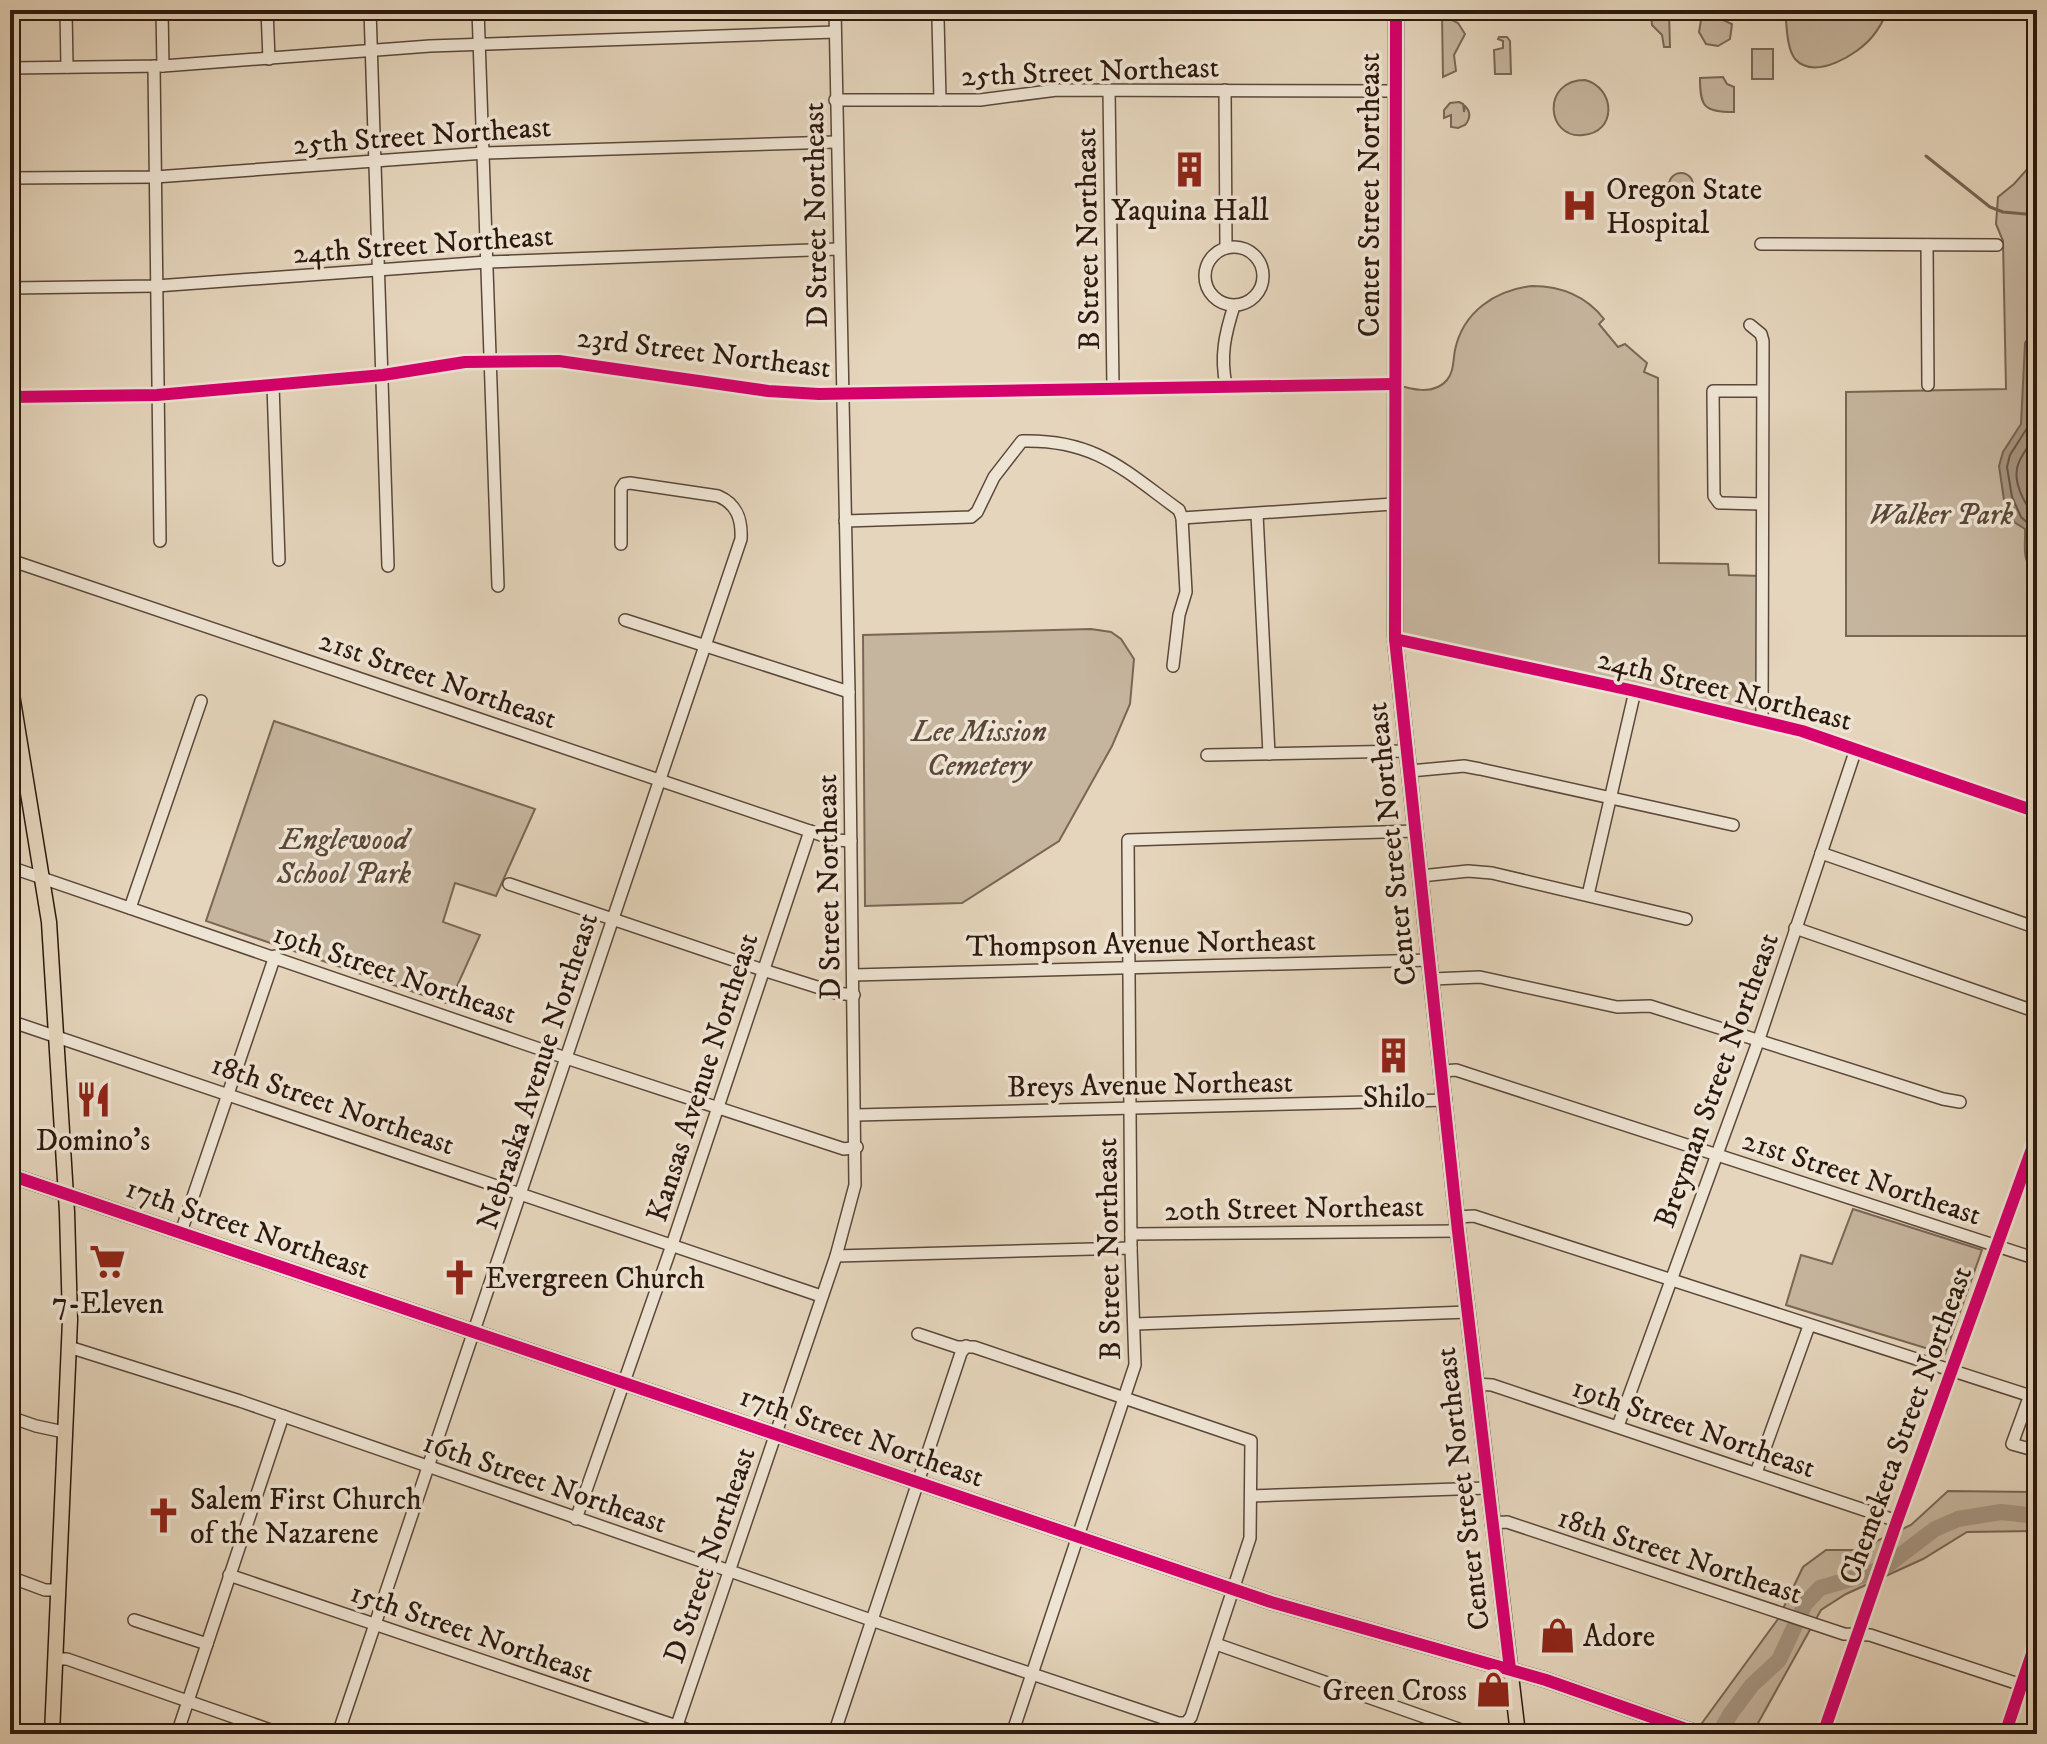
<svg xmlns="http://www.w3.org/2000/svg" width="2047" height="1744" font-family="'IM FELL DW Pica',serif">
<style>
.green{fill:#c6b59e;stroke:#7a6656;stroke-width:2}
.water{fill:#a69581;stroke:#766353;stroke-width:2}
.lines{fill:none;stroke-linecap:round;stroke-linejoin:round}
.shore{stroke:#6a5648;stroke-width:2}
.stream{stroke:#766353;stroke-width:3}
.river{stroke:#a69581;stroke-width:16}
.minor-casing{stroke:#5b473a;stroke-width:14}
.major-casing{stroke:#2d180e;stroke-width:17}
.minor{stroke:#eee4d3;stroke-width:11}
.major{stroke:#e5d5bc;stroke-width:14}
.cycleway-casing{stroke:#eee4d3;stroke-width:17}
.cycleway{stroke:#d6006c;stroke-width:12}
.labels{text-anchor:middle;stroke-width:7;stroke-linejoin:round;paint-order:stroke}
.street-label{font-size:30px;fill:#2d180e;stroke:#eee4d3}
.poi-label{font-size:30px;fill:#2d180e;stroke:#eee4d3;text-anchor:start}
.park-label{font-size:30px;font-style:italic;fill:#5b4739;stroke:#eee4d3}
</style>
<rect width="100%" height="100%" fill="#e5d5bc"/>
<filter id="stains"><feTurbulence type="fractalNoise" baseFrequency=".0025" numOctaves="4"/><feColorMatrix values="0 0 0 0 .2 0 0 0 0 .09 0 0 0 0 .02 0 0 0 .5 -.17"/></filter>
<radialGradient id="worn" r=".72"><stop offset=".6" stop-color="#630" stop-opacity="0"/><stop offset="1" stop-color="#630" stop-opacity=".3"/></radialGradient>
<g class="green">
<path d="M 1785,10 L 1888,10 C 1884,19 1879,29 1872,37 C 1858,54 1815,81 1795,59 C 1786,47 1787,24 1785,10 Z"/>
<path d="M 1651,12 L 1669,12 L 1670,47 L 1664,47 L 1662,35 L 1652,25 Z"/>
<path d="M 1711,12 L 1722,13 L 1723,20 L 1732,24 L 1730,39 L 1718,46 L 1706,44 L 1699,32 L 1701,20 Z"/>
<path d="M 1442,15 L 1458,23 L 1465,34 L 1454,55 L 1456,71 L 1443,77 Z"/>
<path d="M 1499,37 L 1507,37 L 1510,41 L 1511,74 L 1495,74 L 1494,50 L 1503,48 L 1503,41 L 1498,39 Z"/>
<rect x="1752" y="49" width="21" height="30"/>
<path d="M 1723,77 L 1727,84 L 1734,87 L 1734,112 C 1704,112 1700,107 1700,78 Z"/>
<path d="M 1585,80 C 1616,88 1617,133 1583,135 C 1546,139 1541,80 1585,80 Z"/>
<path d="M 1459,102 L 1463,104 L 1464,112 L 1465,106 C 1471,112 1470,119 1465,125 L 1458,128 L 1451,127 L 1451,115 L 1444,118 L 1444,110 L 1450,103 Z"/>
<path d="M 2037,158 L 2037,636 L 1846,636 L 1846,392 L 2006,389 L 2003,241 L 1996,224 L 1998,197 L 2014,184 Z"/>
<circle cx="1681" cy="185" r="12"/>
<path d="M 1532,286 C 1561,286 1586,296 1604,319 L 1599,324 L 1618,347 L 1625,344 L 1647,363 L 1644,372 L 1658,378 L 1659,563 L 1728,564 L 1729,575 L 1761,576 L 1762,722 L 1395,639 L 1394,384 C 1410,389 1434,396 1447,380 C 1454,372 1453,360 1455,350 C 1463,312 1495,290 1532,286 Z"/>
<path d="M 1091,629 L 1111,632 L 1121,639 L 1134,659 L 1130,704 L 1112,746 L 1059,841 L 962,903 L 865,906 L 863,635 Z"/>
<path d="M 274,721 L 535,809 L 496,896 L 455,883 L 443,922 L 480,935 L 449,1004 L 206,921 Z"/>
<path d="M 1853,1209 L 1982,1250 L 1945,1354 L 1786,1305 L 1801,1255 L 1832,1264 Z"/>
<path d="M 1948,1491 L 2037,1492 L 2037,1531 L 1967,1532 L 1923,1559 L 1846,1594 L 1821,1610 L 1752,1734 L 1694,1734 L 1778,1619 L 1803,1567 L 1826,1550 L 1858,1550 L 1911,1525 Z"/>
</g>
<path class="water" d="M 2037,323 L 2037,573 C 2020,562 2026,545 2025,529 L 2014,522 L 2004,500 L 1999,466 L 2003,452 L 2021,424 L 2025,343 Z"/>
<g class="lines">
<g class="shore">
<path d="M 2037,336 L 2032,350 L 2029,425 L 2010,455 L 2007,467 L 2012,497 L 2021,517 L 2032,527 L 2033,557 L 2037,564"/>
<path d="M 2037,433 C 2032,442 2023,452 2019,462 C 2011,479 2024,506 2037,516"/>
</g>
<path class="stream" d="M 1926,156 L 1990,207 L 2003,212 L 2037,215"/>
<path class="river" d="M 1719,1734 L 1731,1713 L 1752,1685 L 1779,1660 L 1805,1604 L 1820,1588 L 1868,1574 L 1889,1564 L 1935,1529 L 1958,1519 L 2001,1512 L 2037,1516"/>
<defs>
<g id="minor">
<path d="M 66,10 L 67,67"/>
<path d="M 162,10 L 163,66"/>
<path d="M 267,10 L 269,59"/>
<path d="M 370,10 L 388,566"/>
<path d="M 478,10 L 498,586"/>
<path d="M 935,10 L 938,19 L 940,100"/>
<path d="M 154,66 L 160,541"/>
<path d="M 10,68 L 163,66 L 430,46 L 835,32"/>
<path d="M 1109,90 L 1113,387"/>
<path d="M 1225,90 L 1226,248"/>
<path d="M 835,100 L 980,100 L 1057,90 L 1395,91"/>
<path d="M 10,178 L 155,177 L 485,153 L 836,142"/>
<path d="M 1761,244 L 1997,245"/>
<path d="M 1927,245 L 1928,385"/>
<circle cx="1234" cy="276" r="29"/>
<path d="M 10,288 L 156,286 L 487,262 L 839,249"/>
<path d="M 1750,325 L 1761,334 L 1763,341 L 1762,722"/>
<path d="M 273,385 L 279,560"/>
<path d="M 1226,385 C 1220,356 1225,334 1234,306"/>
<path d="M 10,397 L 157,395 L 383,375 L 465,362 L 559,361 L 768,391 L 819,394 L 1394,384"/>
<path d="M 1761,504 L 1724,503 L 1719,503 L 1714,496 L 1713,391 L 1762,391"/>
<path d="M 1257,514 L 1269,754"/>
<path d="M 1182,518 L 1393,504"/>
<path d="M 845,521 L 971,517 L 977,512 L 994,477 L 1022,441 C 1095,439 1124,470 1179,510 L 1182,518 L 1186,592 L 1179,615 L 1173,666"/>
<path d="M 10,560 L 836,840 L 851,841"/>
<path d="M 625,620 L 849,692"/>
<path d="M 1395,639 L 1635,691 L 1802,731 L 2037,812"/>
<path d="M 1207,755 L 1407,751"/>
<path d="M 1410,771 L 1464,766 L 1480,769 L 1733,825"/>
<path d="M 1821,853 L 2037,928"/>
<path d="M 10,867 L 566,1058 L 844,1149 L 857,1147"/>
<path d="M 1421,876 L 1468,871 L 1492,873 L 1686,919"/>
<path d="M 509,884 L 763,970 L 836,993 L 854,995"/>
<path d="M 1588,895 L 1635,691"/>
<path d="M 130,908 L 201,701"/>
<path d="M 1795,928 L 2037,1012"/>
<path d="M 853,975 L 1430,960"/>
<path d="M 1432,979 L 1480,977 L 1617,1007 L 1650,1006 L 1943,1099 L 1960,1102"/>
<path d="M 10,1021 L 821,1296"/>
<path d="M 1443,1071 L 1456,1070 L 2037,1259"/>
<path d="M 856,1115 L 1446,1100"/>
<path d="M 1457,1217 L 1474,1216 L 2037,1398"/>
<path d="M 181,1232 L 275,956"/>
<path d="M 1131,1234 L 1458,1231"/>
<path d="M 836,1256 L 1131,1248"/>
<path d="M 1135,1324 L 1468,1312"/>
<path d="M 69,1347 L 240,1401 L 871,1620 L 1178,1723 L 1186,1723 L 1191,1717 L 1250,1538 L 1251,1441 L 974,1347 L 957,1347 L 918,1334"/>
<path d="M 1476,1384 L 1492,1385 L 1897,1521"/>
<path d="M 2030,1395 L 2012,1444 L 2037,1451"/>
<path d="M 10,1417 L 36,1426 L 64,1432"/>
<path d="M 1618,1426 L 1759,1039 L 1856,749"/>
<path d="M 1756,1473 L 1809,1326"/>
<path d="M 1251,1496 L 1487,1488"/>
<path d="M 576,1519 L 672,1245 L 810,831"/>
<path d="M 1491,1523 L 1507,1522 L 1844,1634 L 1870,1635 L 2037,1690"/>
<path d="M 229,1575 L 700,1734"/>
<path d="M 10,1577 L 45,1590 L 57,1590"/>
<path d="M 134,1620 L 207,1644"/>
<path d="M 1216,1644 L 1473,1734"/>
<path d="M 55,1659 L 67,1659 L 282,1734"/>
<path d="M 177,1734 L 283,1416"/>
<path d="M 338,1734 L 741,539 C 742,519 737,504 718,496 L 630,483 L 624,484 L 621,489 L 621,544"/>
<path d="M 674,1734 L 836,1256 L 855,1185 L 849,692 L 835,10"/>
<path d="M 834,1734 L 961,1353 L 966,1346"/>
<path d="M 1012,1734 L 1135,1365 L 1131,1248 L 1128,840 L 1416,831"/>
<path d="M 1823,1734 L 1897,1521 L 2037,1135"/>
<path d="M 2005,1734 L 2037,1639"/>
</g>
<g id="major">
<path d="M 1396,10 L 1395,639 L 1458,1231 L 1518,1734"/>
<path d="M 10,682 L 49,922 L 67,1212 L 70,1320 L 52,1734"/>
<path d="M 10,1175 L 1271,1602 L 1546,1680 L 1700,1734"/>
</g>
</defs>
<use href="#minor" class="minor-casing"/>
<use href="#major" class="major-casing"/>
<use href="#minor" class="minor"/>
<use href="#major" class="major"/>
<defs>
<g id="cycleway">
<path d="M 1396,10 L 1395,639 L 1458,1231 L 1510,1669"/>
<path d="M 10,397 L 157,395 L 383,375 L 465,362 L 559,361 L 768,391 L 819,394 L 1394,384"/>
<path d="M 1395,639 L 1635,691 L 1802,731 L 2037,812"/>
<path d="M 10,1175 L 1271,1602 L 1546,1680 L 1700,1734"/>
<path d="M 1823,1734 L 1897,1521 L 2037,1135"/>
<path d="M 2005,1734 L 2037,1639"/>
</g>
</defs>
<use href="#cycleway" class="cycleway-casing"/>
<use href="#cycleway" class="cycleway"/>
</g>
<defs>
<symbol id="building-bare" viewBox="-9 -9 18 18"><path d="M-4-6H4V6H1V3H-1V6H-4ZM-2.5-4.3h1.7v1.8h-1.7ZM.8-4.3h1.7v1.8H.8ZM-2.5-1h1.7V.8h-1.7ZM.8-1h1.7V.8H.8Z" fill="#8f2418" stroke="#eee4d3" stroke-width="2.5" paint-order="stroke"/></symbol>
<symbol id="hospital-bare" viewBox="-9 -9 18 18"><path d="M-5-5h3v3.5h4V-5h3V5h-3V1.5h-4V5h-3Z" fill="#8f2418" stroke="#eee4d3" stroke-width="2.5" paint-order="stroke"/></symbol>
<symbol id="restaurant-bare" viewBox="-9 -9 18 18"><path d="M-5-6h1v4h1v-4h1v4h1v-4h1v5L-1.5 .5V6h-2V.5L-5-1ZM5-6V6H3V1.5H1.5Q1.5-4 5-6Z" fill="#8f2418" stroke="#eee4d3" stroke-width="2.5" paint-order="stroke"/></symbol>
<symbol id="supermarket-bare" viewBox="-9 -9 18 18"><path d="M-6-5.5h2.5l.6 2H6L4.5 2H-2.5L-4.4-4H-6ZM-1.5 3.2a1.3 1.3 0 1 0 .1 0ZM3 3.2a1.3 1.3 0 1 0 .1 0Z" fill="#8f2418" stroke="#eee4d3" stroke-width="2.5" paint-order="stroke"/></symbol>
<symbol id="church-bare" viewBox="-9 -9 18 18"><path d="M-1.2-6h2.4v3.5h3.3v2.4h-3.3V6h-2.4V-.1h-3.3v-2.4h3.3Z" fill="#8f2418" stroke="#eee4d3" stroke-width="2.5" paint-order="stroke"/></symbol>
<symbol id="shop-bare" viewBox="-9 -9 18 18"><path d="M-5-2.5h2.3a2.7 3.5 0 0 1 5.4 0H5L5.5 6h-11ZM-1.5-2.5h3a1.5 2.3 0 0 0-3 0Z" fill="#8f2418" stroke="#eee4d3" stroke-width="2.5" paint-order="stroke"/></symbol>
</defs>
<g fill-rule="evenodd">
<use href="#building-bare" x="1164" y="144" width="51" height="51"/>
<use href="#hospital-bare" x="1554" y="180" width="51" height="51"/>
<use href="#building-bare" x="1368" y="1030" width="51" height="51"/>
<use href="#restaurant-bare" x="68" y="1074" width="51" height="51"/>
<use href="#supermarket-bare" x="82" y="1236" width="51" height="51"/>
<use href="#church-bare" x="434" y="1252" width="51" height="51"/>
<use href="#church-bare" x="138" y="1490" width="51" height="51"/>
<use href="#shop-bare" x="1532" y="1610" width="51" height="51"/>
<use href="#shop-bare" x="1468" y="1664" width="51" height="51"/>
</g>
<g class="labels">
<g class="street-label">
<text transform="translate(1090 71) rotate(-2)" y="10">25th Street Northeast</text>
<text transform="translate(422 135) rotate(-4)" y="10">25th Street Northeast</text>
<text transform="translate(1369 195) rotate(-90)" y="10">Center Street Northeast</text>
<text transform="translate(815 215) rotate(-91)" y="10">D Street Northeast</text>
<text transform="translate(1087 239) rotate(-91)" y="10">B Street Northeast</text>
<text transform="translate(423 244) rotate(-4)" y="10">24th Street Northeast</text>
<text transform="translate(704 352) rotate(7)" y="10">23rd Street Northeast</text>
<text transform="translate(438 679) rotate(19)" y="10">21st Street Northeast</text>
<text transform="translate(1725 689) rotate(14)" y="10">24th Street Northeast</text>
<text transform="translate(1391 844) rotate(-96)" y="10">Center Street Northeast</text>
<text transform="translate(828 887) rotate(-91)" y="10">D Street Northeast</text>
<text transform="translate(1141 943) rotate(-1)" y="10">Thompson Avenue Northeast</text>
<text transform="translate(395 973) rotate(19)" y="10">19th Street Northeast</text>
<text transform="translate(537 1071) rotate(-72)" y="10">Nebraska Avenue Northeast</text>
<text transform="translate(702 1077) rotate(-72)" y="10">Kansas Avenue Northeast</text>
<text transform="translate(1716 1080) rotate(-70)" y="10">Breyman Street Northeast</text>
<text transform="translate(1150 1084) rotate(-1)" y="10">Breys Avenue Northeast</text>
<text transform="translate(333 1104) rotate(19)" y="10">18th Street Northeast</text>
<text transform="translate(1862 1177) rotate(18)" y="10">21st Street Northeast</text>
<text transform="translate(1294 1208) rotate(-1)" y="10">20th Street Northeast</text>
<text transform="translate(248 1228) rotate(19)" y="10">17th Street Northeast</text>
<text transform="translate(1108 1249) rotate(-91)" y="10">B Street Northeast</text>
<text transform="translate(1905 1425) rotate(-70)" y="10">Chemeketa Street Northeast</text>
<text transform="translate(1694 1427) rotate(19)" y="10">19th Street Northeast</text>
<text transform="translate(862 1436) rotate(19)" y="10">17th Street Northeast</text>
<text transform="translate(545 1482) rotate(19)" y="10">16th Street Northeast</text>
<text transform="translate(1462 1489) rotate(-97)" y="10">Center Street Northeast</text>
<text transform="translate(709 1555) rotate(-71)" y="10">D Street Northeast</text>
<text transform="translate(1680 1555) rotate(18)" y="10">18th Street Northeast</text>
<text transform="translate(472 1632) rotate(19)" y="10">15th Street Northeast</text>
</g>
<g class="poi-label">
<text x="1606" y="199">Oregon State<tspan x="1606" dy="34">Hospital</tspan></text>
<text x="1190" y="220" text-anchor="middle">Yaquina Hall</text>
<text x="1394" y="1107" text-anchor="middle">Shilo</text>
<text x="93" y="1150" text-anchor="middle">Domino's</text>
<text x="485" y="1288">Evergreen Church</text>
<text x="108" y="1313" text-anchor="middle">7-Eleven</text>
<text x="190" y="1509">Salem First Church<tspan x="190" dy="34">of the Nazarene</tspan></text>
<text x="1583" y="1646">Adore</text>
<text x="1467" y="1700" text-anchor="end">Green Cross</text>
</g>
<g class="park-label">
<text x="1941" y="524">Walker Park</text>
<text x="979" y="741">Lee Mission<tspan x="979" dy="34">Cemetery</tspan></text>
<text x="344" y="849">Englewood<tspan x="344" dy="34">School Park</tspan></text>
</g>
</g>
<rect width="2047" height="1744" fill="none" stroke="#e5d5bc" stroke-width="40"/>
<rect x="12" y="12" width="2023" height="1720" fill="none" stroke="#2d180e" stroke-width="4"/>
<rect x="20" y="20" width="2007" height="1704" fill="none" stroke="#2d180e" stroke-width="2"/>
<rect width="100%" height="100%" filter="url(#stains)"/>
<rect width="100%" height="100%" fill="url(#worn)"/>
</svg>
